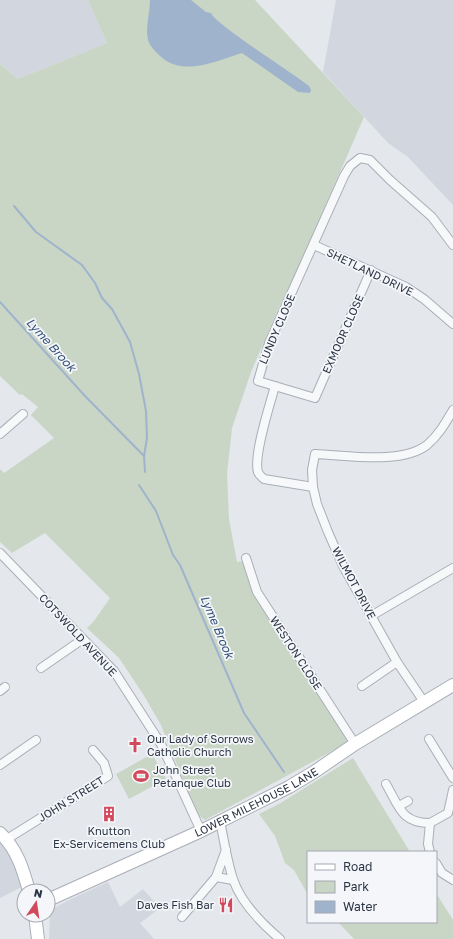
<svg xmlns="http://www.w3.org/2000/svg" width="453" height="939" font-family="'Golos Text',sans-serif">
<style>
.built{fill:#d2d6de}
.green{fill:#c9d6c5}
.water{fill:#9fb4cc}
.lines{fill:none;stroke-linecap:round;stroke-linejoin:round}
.stream{stroke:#9fb4cc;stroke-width:2}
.minor-casing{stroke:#a9aeb7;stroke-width:10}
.secondary-casing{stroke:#a9aeb7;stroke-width:14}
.minor{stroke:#f7f8fa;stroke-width:8}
.secondary{stroke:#fff;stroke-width:12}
.labels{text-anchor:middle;stroke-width:3.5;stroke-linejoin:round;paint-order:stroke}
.street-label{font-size:11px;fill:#2b3445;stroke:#f4f6f9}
.poi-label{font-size:11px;fill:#2b3445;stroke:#f4f6f9;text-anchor:start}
.water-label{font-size:12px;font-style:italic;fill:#34527a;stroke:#f4f6f9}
</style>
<rect width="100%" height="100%" fill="#e4e7ec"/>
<g class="built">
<path d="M 0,0 L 88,0 L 107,43 L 18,79 L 0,64 Z"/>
<path d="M 336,0 L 453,0 L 453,205 L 408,157 L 388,143 L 323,72 Z"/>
<path d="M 0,841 L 17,867 L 22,887 L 0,898 Z"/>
<path d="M 108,882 L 120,907 L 143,889 L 160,908 L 140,923 L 154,939 L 49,939 L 50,916 L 54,908 L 71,899 Z"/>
</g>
<g class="green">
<path d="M 88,0 L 255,0 L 364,117 L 313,234 L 302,266 L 280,305 L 251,372 L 232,428 L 227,474 L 229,519 L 237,562 L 244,561 L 253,590 L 349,742 L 205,820 L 197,814 L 161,725 L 143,694 L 119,658 L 87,628 L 94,621 L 110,598 L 45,533 L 12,553 L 0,542 L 0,469 L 4,473 L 54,438 L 31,415 L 38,407 L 22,394 L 20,395 L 0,376 L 0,64 L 18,79 L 107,43 Z"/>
<path d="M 152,754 L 166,779 L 129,799 L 116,774 Z"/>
<path d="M 353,758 L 410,852 L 308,852 L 308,895 L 294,870 L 285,863 L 275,836 L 259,814 L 279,804 Z"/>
<path d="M 436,893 L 453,920 L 453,939 L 354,939 L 338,922 L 436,922 Z"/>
</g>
<path class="water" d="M 150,0 L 191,0 L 206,12 L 211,13 C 215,24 294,74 309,86 L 311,90 L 310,93 L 298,92 L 242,53 C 216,61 182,78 159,55 C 154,50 150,46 148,40 C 145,26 150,14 150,0 Z"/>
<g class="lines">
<g class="stream">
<path d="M 14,206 L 36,232 L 82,265 L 95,283 L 102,298 L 112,309 L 130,342 L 139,374 L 146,411 L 147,438 L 144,456"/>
<path d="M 0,302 L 85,396 L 144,456 L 145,472"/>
<path d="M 139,485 L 156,511 L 173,555 L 180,565 L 244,713 L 284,772"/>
</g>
<defs>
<g id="minor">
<path d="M 314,245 L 406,287 L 424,299 L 453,324"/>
<path d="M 371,270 L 315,398 L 258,381 L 269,343 L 344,176 L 350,166 L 360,158 L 370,160 L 390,180 L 432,217 L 453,245"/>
<path d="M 275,386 C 270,404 253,456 258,472 C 259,475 262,477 264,479 L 313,487"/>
<path d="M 0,434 L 23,414"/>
<path d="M 0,553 L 114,671 L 161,744 L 201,831"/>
<path d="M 246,558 L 257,592 L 355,744"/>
<path d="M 371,616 L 453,568"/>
<path d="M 41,668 L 83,639"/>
<path d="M 362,686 L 397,662"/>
<path d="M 0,691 L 5,687"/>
<path d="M 424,702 L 397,662 L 343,566 L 328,532 L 317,504 L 313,487 L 312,470 L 315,454 C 347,455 401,465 427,445 C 439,435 446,422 453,410"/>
<path d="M 429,739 L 453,778"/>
<path d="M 0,765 L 36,740"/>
<path d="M 386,784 C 399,806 401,823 430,823"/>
<path d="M 399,806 L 408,801"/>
<path d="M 220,821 C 224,840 227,861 233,879 C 241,903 261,923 280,939"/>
<path d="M 7,839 L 108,776 L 104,763 L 93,750"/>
<path d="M 430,852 L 428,844 L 430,823 L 448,813 L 453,790"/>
<path d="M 436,863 L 442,873 L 453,880"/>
<path d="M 216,877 L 233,880"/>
<path d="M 182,917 L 216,877 L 226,850"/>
</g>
<g id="secondary">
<path d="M 0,833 C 17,849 23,869 29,891"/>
<path id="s1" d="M 48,900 L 201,831 L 289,787 L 314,772 L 355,744 L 453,685"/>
<path d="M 35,915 L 38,939"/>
</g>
</defs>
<use href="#minor" class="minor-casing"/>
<use href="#secondary" class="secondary-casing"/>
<use href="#minor" class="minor"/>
<use href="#secondary" class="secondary"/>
</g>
<defs>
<symbol id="church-bare" viewBox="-9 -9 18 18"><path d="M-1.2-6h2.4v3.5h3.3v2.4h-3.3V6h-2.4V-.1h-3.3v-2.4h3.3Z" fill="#d1495b" stroke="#f4f6f9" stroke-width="2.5" paint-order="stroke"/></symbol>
<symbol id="stadium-bare" viewBox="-9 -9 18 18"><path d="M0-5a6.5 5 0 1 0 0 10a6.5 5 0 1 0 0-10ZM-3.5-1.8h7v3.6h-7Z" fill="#d1495b" stroke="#f4f6f9" stroke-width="2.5" paint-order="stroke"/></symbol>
<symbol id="building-bare" viewBox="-9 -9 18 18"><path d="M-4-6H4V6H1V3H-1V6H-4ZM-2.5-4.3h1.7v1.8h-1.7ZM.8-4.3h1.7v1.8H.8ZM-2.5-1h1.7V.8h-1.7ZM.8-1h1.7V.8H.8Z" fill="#d1495b" stroke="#f4f6f9" stroke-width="2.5" paint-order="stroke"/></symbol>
<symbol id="restaurant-bare" viewBox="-9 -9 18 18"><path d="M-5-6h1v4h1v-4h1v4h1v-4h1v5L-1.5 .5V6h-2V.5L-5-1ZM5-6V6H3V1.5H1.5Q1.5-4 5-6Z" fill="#d1495b" stroke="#f4f6f9" stroke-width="2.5" paint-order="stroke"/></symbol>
</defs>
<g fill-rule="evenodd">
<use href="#church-bare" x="124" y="734" width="22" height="22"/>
<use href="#stadium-bare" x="130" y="765" width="22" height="22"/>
<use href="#building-bare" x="98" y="803" width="22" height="22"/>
<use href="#restaurant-bare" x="215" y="894" width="22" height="22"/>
</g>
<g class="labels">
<g class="street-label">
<text transform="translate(370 272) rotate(26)" y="4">SHETLAND DRIVE</text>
<text transform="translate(277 329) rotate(-67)" y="4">LUNDY CLOSE</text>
<text transform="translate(343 334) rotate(-66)" y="4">EXMOOR CLOSE</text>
<text transform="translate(354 583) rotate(62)" y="4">WILMOT DRIVE</text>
<text transform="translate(78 635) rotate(47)" y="4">COTSWOLD AVENUE</text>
<text transform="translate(296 653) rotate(57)" y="4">WESTON CLOSE</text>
<text transform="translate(71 799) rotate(-32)" y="4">JOHN STREET</text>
<text dy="4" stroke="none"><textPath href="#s1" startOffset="230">LOWER MILEHOUSE LANE</textPath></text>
</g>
<g class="poi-label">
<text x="147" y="743">Our Lady of Sorrows<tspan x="147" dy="13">Catholic Church</tspan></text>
<text x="153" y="774">John Street<tspan x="153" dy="13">Petanque Club</tspan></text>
<text x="109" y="835" text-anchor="middle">Knutton<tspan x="109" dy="13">Ex-Servicemens Club</tspan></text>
<text x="214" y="909" text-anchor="end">Daves Fish Bar</text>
</g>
<g class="water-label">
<text transform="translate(51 345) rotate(48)" y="4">Lyme Brook</text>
<text transform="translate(217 627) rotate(67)" y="4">Lyme Brook</text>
</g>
</g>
<rect x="307" y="851" width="130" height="72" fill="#f4f6f9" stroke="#a4a8b1"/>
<rect x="315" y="864" width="20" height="6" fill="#ffffff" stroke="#a4a8b1"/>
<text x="343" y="871" font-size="12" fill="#2b3445">Road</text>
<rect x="315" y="881" width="20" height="12" fill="#c9d6c5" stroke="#a4a8b1"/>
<text x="343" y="891" font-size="12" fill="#2b3445">Park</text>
<rect x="315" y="901" width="20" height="12" fill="#9fb4cc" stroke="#a4a8b1"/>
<text x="343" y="911" font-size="12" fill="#2b3445">Water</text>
<g transform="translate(36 903) rotate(13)"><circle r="19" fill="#f4f6f9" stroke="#a4a8b1"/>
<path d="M0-3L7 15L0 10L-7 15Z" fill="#d1495b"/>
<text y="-6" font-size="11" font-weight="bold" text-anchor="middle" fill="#2b3445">N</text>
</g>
</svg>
